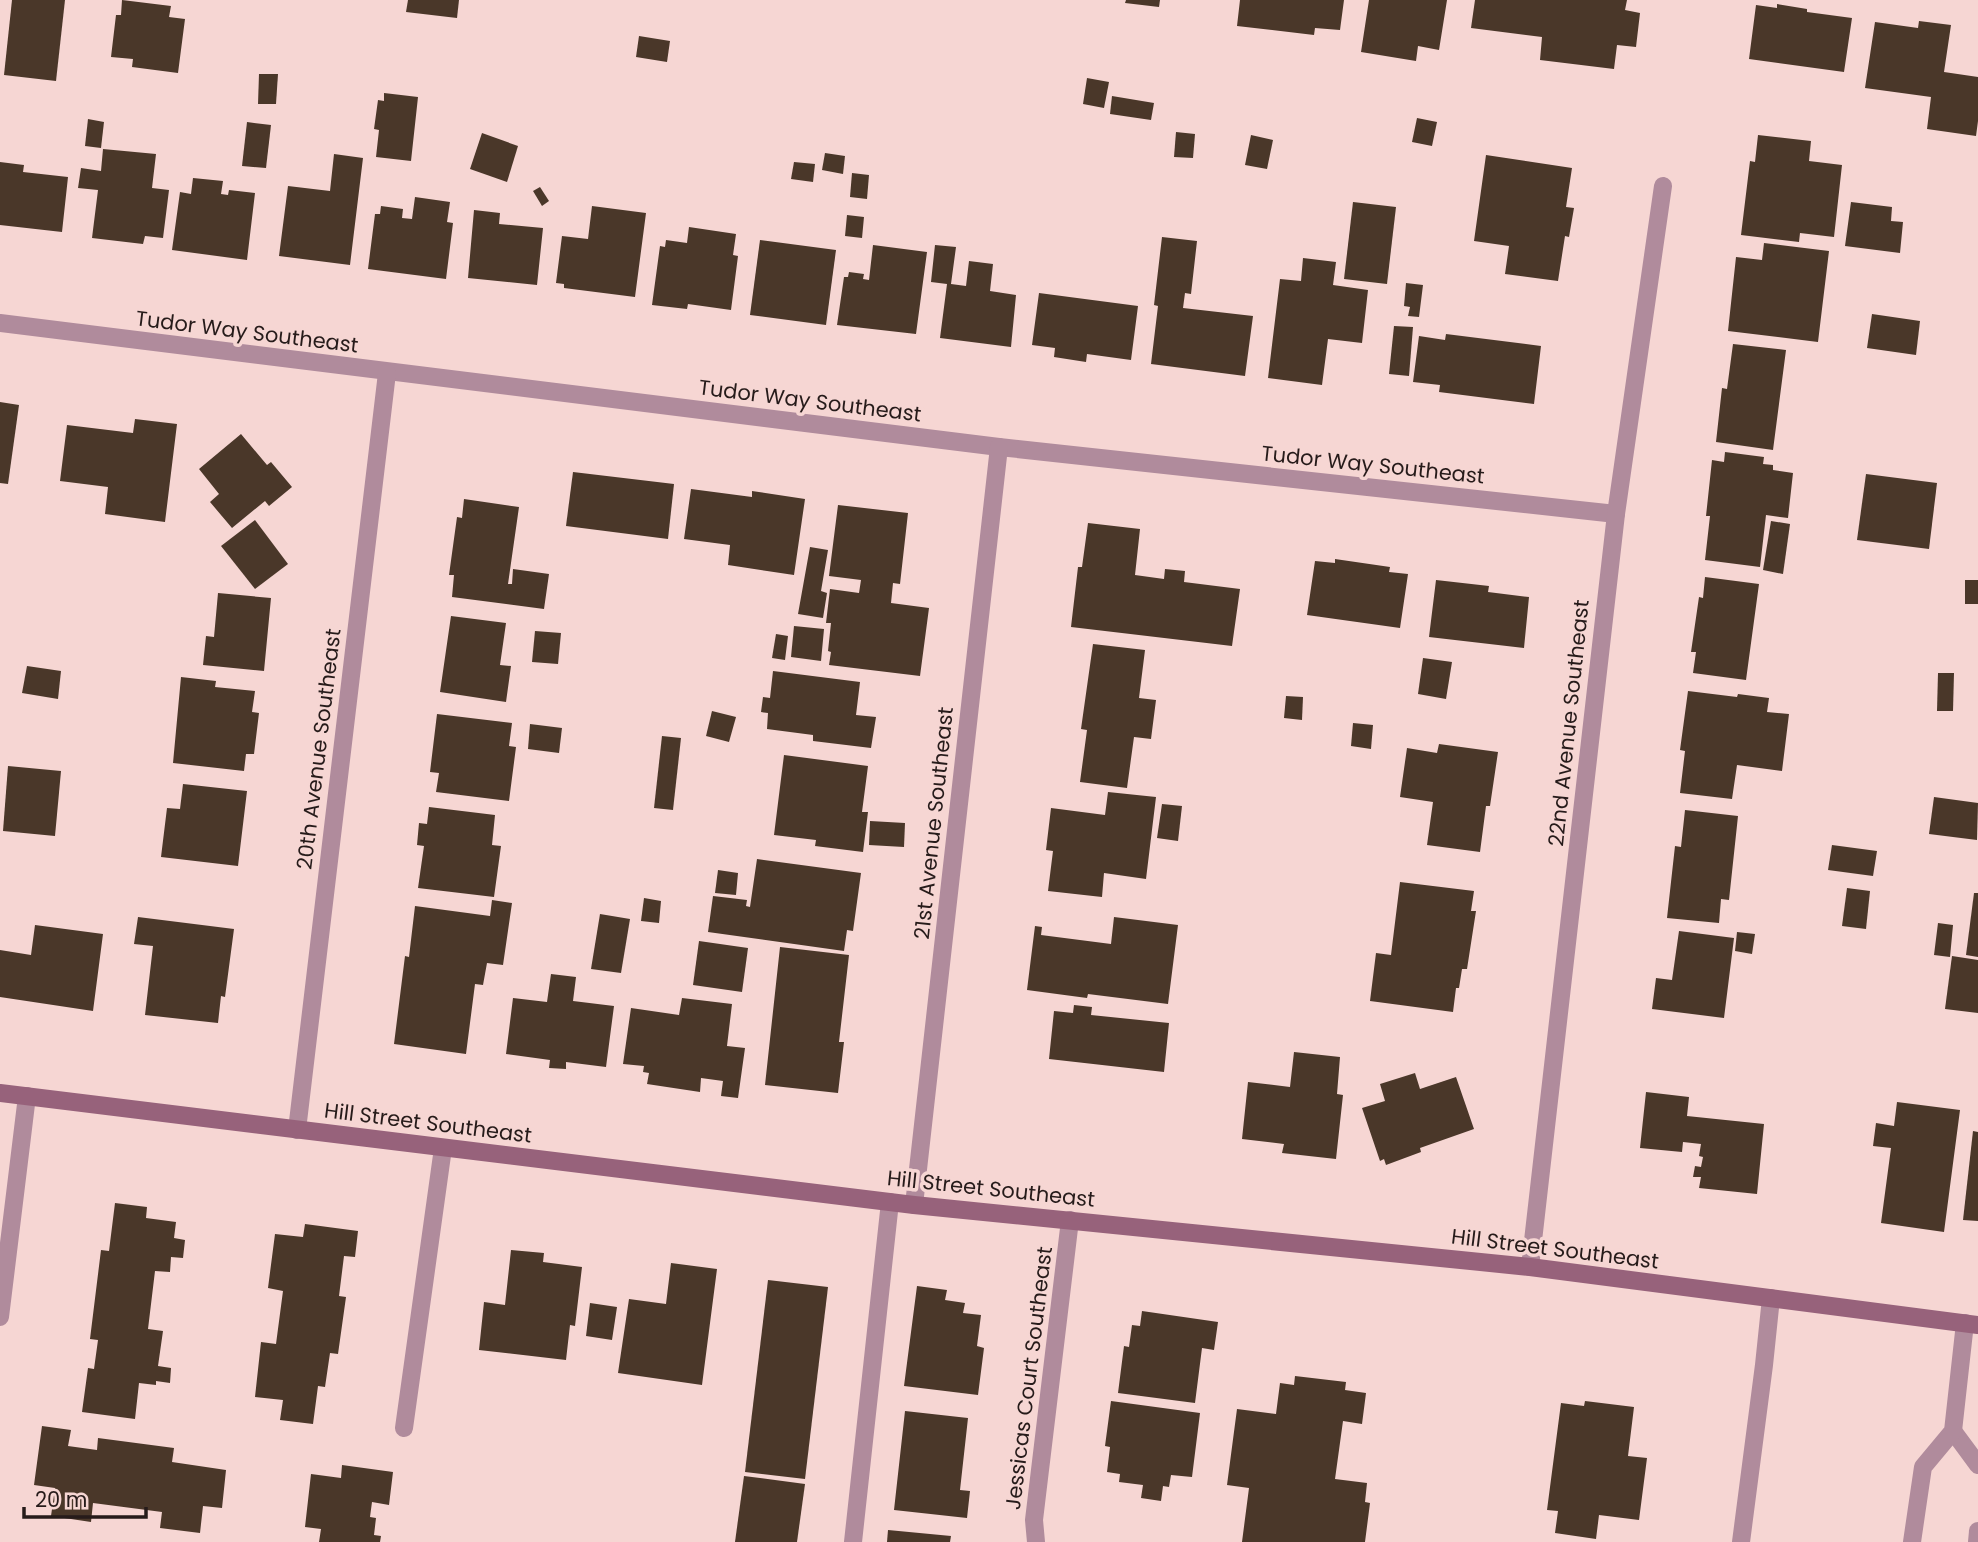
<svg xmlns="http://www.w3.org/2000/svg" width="1978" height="1542" font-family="Poppins,sans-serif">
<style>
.building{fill:#4a3729}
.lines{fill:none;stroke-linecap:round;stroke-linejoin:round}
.lane{stroke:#b08b9c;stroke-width:18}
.street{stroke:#b08b9c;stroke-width:18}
.secondary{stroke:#97627b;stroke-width:18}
.labels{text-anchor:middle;stroke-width:7;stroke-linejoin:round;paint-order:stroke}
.street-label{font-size:21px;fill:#261b1a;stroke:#f6d6d3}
</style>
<rect width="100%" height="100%" fill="#f6d6d3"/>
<g class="building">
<path d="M 12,0 L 65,0 L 56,81 L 4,75 Z"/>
<path d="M 122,0 L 171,6 L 169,17 L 185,19 L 178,73 L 132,67 L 133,59 L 111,57 L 116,15 L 121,15 Z"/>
<path d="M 408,0 L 459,0 L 457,18 L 406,12 Z"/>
<path d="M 1126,0 L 1160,0 L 1159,7 L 1125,3 Z"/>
<path d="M 1240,0 L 1344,0 L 1340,30 L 1315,28 L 1314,35 L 1237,26 Z"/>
<path d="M 1369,0 L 1447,0 L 1439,50 L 1418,46 L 1416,61 L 1361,52 Z"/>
<path d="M 1475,0 L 1627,0 L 1625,10 L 1640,13 L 1636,47 L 1617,45 L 1614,69 L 1540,60 L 1542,37 L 1471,28 Z"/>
<path d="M 1777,4 L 1807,9 L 1807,12 L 1852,18 L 1844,72 L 1749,59 L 1756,5 L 1777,8 Z"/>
<path d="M 1919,21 L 1951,25 L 1944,72 L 1978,77 L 1978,121 L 1976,136 L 1927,129 L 1931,97 L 1865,88 L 1875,22 L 1918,28 Z"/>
<path d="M 639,36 L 670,41 L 667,62 L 636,57 Z"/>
<path d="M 259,74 L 278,74 L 276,104 L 258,104 Z"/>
<path d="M 1087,78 L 1109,82 L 1104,108 L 1083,104 Z"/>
<path d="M 384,93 L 418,97 L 411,161 L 376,157 L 379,130 L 374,129 L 378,100 L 384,101 Z"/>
<path d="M 1112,96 L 1154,103 L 1151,120 L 1110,114 Z"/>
<path d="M 1417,118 L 1437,122 L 1432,146 L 1412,142 Z"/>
<path d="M 88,119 L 104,122 L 101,148 L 85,146 Z"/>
<path d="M 247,122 L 271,125 L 266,168 L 242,166 Z"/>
<path d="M 1176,132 L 1195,134 L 1193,158 L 1174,157 Z"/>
<path d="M 482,133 L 518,146 L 507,182 L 470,169 Z"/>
<path d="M 1251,135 L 1273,140 L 1267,169 L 1245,165 Z"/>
<path d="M 1758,135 L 1811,141 L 1809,161 L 1842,165 L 1834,237 L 1800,233 L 1799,242 L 1741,235 L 1750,161 L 1755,162 Z"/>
<path d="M 103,149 L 156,154 L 152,188 L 169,190 L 163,238 L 145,236 L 143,244 L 92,238 L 98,190 L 78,188 L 81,168 L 101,171 Z"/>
<path d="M 825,153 L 845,156 L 843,174 L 822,170 Z"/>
<path d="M 334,154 L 363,158 L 350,265 L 279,256 L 288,186 L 330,191 Z"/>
<path d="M 1486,155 L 1572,168 L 1566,207 L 1574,208 L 1569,237 L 1565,236 L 1558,281 L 1505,274 L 1509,246 L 1474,241 Z"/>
<path d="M 0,162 L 24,165 L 23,172 L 68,177 L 62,232 L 0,225 Z"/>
<path d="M 794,162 L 815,164 L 813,182 L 791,179 Z"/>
<path d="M 852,173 L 869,175 L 867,199 L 850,197 Z"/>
<path d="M 193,178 L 223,181 L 221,194 L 228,195 L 229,190 L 255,193 L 247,260 L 172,250 L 180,192 L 191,194 Z"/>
<path d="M 540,187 L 549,201 L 542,206 L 533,191 Z"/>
<path d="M 415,197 L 450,202 L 447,222 L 453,223 L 446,279 L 368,269 L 375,214 L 380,214 L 381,206 L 403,209 L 402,218 L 412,219 Z"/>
<path d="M 1353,202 L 1396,207 L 1387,284 L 1344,279 Z"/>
<path d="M 1851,202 L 1892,207 L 1891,221 L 1903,222 L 1900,253 L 1845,246 Z"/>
<path d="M 592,206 L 646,213 L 635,297 L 564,288 L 564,284 L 556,283 L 562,236 L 588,239 Z"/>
<path d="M 474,210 L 500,213 L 499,224 L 543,228 L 537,285 L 468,278 Z"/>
<path d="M 847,215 L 864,217 L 862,238 L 845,236 Z"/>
<path d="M 689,227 L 736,234 L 733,255 L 738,256 L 731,310 L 688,304 L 687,309 L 652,305 L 660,246 L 665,247 L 666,240 L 687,243 Z"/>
<path d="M 1162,237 L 1197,241 L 1191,294 L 1185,293 L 1183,308 L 1253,316 L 1245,376 L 1151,364 L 1158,306 L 1154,305 Z"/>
<path d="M 760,240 L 836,250 L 826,325 L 750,315 Z"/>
<path d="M 1764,243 L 1829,251 L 1818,342 L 1728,331 L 1736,257 L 1762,260 Z"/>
<path d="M 873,245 L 927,252 L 916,334 L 837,325 L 844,277 L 848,277 L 849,272 L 864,274 L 863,279 L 869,280 Z"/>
<path d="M 935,245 L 956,247 L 951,284 L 966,286 L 969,261 L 993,264 L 990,291 L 1016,295 L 1011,347 L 940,338 L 947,284 L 931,282 Z"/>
<path d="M 1303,258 L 1336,262 L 1333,285 L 1368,290 L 1362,343 L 1328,339 L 1322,385 L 1268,378 L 1280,279 L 1301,281 Z"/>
<path d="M 1406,283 L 1423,285 L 1419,317 L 1408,316 L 1410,307 L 1404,306 Z"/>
<path d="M 1039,293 L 1138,306 L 1131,360 L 1087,354 L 1086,362 L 1054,357 L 1055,348 L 1032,345 Z"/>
<path d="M 1872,314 L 1920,321 L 1916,355 L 1867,348 Z"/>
<path d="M 1394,326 L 1413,327 L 1409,376 L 1389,374 Z"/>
<path d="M 1446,334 L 1541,346 L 1534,404 L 1439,392 L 1440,385 L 1413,382 L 1419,336 L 1445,340 Z"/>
<path d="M 1733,344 L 1786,350 L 1773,450 L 1716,442 L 1722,388 L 1727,389 Z"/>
<path d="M 0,402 L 19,405 L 8,484 L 0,483 Z"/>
<path d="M 135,419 L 177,424 L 165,522 L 105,514 L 108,487 L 60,481 L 67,425 L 133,433 Z"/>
<path d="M 241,434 L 267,465 L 271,462 L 292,487 L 269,506 L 265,501 L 232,528 L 210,502 L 219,494 L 199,469 Z"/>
<path d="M 1725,452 L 1764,457 L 1763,464 L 1773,465 L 1773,470 L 1793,473 L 1788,518 L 1766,515 L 1760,567 L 1705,560 L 1710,516 L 1706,516 L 1712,460 L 1724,462 Z"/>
<path d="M 573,472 L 674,484 L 668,539 L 566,526 Z"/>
<path d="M 1866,474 L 1937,483 L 1929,549 L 1857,540 Z"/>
<path d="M 691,489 L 752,497 L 752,491 L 805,499 L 794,575 L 728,565 L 730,545 L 684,539 Z"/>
<path d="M 464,499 L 519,507 L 508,584 L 512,584 L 513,569 L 549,574 L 544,609 L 452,597 L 454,575 L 449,575 L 457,517 L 462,518 Z"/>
<path d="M 838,505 L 908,513 L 900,584 L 893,583 L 891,603 L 929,608 L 920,676 L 829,665 L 831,652 L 828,651 L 831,623 L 826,623 L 830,589 L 859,593 L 861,580 L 829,576 Z"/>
<path d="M 255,520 L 288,564 L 255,589 L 221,546 Z"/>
<path d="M 1771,521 L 1790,524 L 1783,574 L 1763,570 Z"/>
<path d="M 1088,523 L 1140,529 L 1135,575 L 1164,579 L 1165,569 L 1185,571 L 1184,582 L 1240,589 L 1232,646 L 1071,627 L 1078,567 L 1082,567 Z"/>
<path d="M 810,547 L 828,550 L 821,591 L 827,593 L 823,618 L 798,614 Z"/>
<path d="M 1335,559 L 1390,567 L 1389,572 L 1408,574 L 1400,628 L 1307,615 L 1315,561 L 1335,563 Z"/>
<path d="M 1705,577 L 1759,584 L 1746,680 L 1693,673 L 1696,652 L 1691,652 L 1699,597 L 1703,598 Z"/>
<path d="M 1436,580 L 1489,586 L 1488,592 L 1529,597 L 1524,648 L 1429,637 Z"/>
<rect x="1965" y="580" width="13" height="24"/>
<path d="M 218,593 L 271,598 L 264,671 L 203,665 L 206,636 L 214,637 Z"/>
<path d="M 451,616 L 506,623 L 500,665 L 511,666 L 506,702 L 440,692 Z"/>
<path d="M 794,626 L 824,629 L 821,661 L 791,657 Z"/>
<path d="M 535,631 L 561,633 L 558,664 L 532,662 Z"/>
<path d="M 776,634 L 788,636 L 785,660 L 772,658 Z"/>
<path d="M 1093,644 L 1145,650 L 1139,698 L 1156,700 L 1151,739 L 1134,737 L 1127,788 L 1080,782 L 1087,730 L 1081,729 Z"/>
<path d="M 1423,658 L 1452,662 L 1446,699 L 1418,694 Z"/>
<path d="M 27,666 L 61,671 L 58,699 L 22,693 Z"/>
<path d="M 773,671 L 860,682 L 856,715 L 876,717 L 871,748 L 813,741 L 813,735 L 767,729 L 768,713 L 761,712 L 763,697 L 770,698 Z"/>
<path d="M 1938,673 L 1954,673 L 1953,711 L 1937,711 Z"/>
<path d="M 181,677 L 216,681 L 215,687 L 255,691 L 252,712 L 259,713 L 254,754 L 246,754 L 244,771 L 173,763 Z"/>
<path d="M 1688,691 L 1737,697 L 1738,694 L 1769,698 L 1767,712 L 1789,714 L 1782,771 L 1737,765 L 1732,799 L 1680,793 L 1685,751 L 1680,750 Z"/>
<path d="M 1286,696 L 1303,697 L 1302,720 L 1284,718 Z"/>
<path d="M 712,711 L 736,717 L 729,742 L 706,736 Z"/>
<path d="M 437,714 L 512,723 L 509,746 L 516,747 L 509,801 L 436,792 L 439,773 L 430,772 Z"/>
<path d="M 1353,723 L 1373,725 L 1371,749 L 1351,746 Z"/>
<path d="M 530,724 L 562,728 L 559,753 L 528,749 Z"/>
<path d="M 662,736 L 681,738 L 673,810 L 654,808 Z"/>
<path d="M 1439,744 L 1498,752 L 1490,806 L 1486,806 L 1480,852 L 1427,845 L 1433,802 L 1400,797 L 1407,748 L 1437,753 Z"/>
<path d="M 784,755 L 868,766 L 862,812 L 868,812 L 863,852 L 815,846 L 816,840 L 774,835 Z"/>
<path d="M 8,766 L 61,771 L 55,836 L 3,831 Z"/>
<path d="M 183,784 L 247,791 L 238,866 L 161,857 L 167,808 L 180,809 Z"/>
<path d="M 1108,792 L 1156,797 L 1146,879 L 1104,873 L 1102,897 L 1048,891 L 1053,851 L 1046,850 L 1051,808 L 1105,815 Z"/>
<path d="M 1934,797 L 1978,803 L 1977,840 L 1929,834 Z"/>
<path d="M 1162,804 L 1182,806 L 1178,841 L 1157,838 Z"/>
<path d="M 429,807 L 495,815 L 492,845 L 501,846 L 494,897 L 418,888 L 424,846 L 417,845 L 419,823 L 427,824 Z"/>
<path d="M 1685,810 L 1738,816 L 1729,900 L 1721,899 L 1719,923 L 1667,918 L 1675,846 L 1681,847 Z"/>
<path d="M 870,821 L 905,823 L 904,847 L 869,845 Z"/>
<path d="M 1832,845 L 1877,851 L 1873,876 L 1828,870 Z"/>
<path d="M 757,859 L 861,873 L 853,931 L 847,930 L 844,951 L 708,932 L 713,896 L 747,900 L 746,906 L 750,907 Z"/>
<path d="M 718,870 L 738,873 L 736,895 L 715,893 Z"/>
<path d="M 1400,882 L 1474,891 L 1471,911 L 1476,911 L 1467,969 L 1462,969 L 1459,988 L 1456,988 L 1453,1012 L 1370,1001 L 1376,953 L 1391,955 Z"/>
<path d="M 1847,888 L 1870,891 L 1866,929 L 1842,926 Z"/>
<path d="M 1974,893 L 1978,893 L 1978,957 L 1966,955 Z"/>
<path d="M 644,898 L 661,901 L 659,923 L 641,921 Z"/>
<path d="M 492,900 L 512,903 L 503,965 L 487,963 L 483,985 L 475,984 L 466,1054 L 394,1044 L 405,956 L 409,957 L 415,906 L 490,916 Z"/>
<path d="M 600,914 L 630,919 L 621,973 L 591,969 Z"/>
<path d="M 138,917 L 234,929 L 225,997 L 221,996 L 218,1023 L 145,1015 L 153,946 L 134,944 Z"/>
<path d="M 1114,917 L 1178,925 L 1168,1004 L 1088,994 L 1087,998 L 1027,990 L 1035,926 L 1042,927 L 1041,935 L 1111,944 Z"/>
<path d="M 1938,923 L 1953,925 L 1950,957 L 1934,955 Z"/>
<path d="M 35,925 L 103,934 L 93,1011 L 0,997 L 0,950 L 31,955 Z"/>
<path d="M 1679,931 L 1734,938 L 1724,1018 L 1652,1009 L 1656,978 L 1672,980 Z"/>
<path d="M 1737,932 L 1755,934 L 1752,954 L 1735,951 Z"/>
<path d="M 699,941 L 748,948 L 742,992 L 693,985 Z"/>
<path d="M 780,947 L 849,955 L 839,1042 L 844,1042 L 838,1093 L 765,1085 Z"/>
<path d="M 1952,956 L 1978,960 L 1978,1013 L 1945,1009 Z"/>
<path d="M 551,974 L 576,977 L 573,1001 L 614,1006 L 606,1067 L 566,1062 L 566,1069 L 549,1068 L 550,1060 L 506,1054 L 513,998 L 547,1002 Z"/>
<path d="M 682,998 L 732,1004 L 727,1046 L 745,1048 L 738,1098 L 721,1096 L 723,1081 L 701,1078 L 700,1092 L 647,1084 L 649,1073 L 643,1072 L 644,1066 L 623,1064 L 631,1008 L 679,1015 Z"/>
<path d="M 1074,1005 L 1092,1007 L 1091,1015 L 1169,1023 L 1164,1072 L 1049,1059 L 1054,1011 L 1073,1013 Z"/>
<path d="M 1294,1052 L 1340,1057 L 1337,1094 L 1343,1095 L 1336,1159 L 1282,1153 L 1284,1144 L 1242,1139 L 1248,1082 L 1290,1087 Z"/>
<path d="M 1415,1073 L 1420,1089 L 1456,1077 L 1474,1129 L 1420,1148 L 1421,1152 L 1386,1165 L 1384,1159 L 1380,1161 L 1362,1108 L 1385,1101 L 1380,1084 Z"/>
<path d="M 1646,1092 L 1689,1097 L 1687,1116 L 1764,1124 L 1757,1194 L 1699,1188 L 1701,1177 L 1693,1177 L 1695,1166 L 1701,1167 L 1703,1157 L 1699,1156 L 1701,1144 L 1683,1142 L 1682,1152 L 1640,1148 Z"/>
<path d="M 1897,1102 L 1960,1110 L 1944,1232 L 1881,1223 L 1891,1148 L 1873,1146 L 1876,1123 L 1894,1126 Z"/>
<path d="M 1973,1131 L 1978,1132 L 1978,1221 L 1963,1220 Z"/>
<path d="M 115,1203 L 147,1207 L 146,1218 L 176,1222 L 174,1238 L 185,1240 L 183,1258 L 171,1257 L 170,1272 L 155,1271 L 148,1329 L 163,1331 L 158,1366 L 171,1368 L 170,1383 L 156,1381 L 156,1385 L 139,1383 L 135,1419 L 82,1412 L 88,1368 L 94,1369 L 98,1340 L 90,1339 L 101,1250 L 109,1251 Z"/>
<path d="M 305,1224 L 358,1231 L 355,1257 L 344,1256 L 339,1296 L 346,1297 L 338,1354 L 330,1353 L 325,1387 L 318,1386 L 313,1424 L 280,1420 L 283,1400 L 255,1397 L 261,1342 L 276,1344 L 283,1291 L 268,1288 L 275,1234 L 303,1237 Z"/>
<path d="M 511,1250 L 544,1253 L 543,1262 L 582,1267 L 575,1326 L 570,1325 L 566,1360 L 479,1350 L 484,1302 L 505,1305 Z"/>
<path d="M 671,1263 L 717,1269 L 702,1385 L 618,1373 L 629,1299 L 666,1304 Z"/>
<path d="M 768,1280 L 828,1287 L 805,1479 L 745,1472 Z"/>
<path d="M 917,1286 L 947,1290 L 945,1300 L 965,1303 L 963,1313 L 981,1315 L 977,1346 L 984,1348 L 978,1395 L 904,1386 Z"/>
<path d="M 590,1303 L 617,1307 L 612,1340 L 586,1336 Z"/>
<path d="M 1142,1311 L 1218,1322 L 1214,1350 L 1202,1348 L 1195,1403 L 1118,1393 L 1124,1346 L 1129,1347 L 1132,1325 L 1140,1326 Z"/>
<path d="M 1295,1376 L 1346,1382 L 1345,1390 L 1366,1393 L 1362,1424 L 1343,1421 L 1335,1479 L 1367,1483 L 1365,1502 L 1370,1503 L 1365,1542 L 1242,1542 L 1249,1488 L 1227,1485 L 1237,1409 L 1276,1414 L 1280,1383 L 1294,1385 Z"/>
<path d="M 1111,1401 L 1200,1413 L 1192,1477 L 1171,1475 L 1169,1487 L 1163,1486 L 1161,1501 L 1141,1498 L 1143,1485 L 1119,1482 L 1120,1474 L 1107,1472 L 1110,1447 L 1105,1446 Z"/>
<path d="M 1585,1401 L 1634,1407 L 1628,1456 L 1647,1458 L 1639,1520 L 1599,1515 L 1596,1539 L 1555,1533 L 1558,1511 L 1547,1510 L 1561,1403 L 1584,1406 Z"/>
<path d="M 905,1411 L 968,1418 L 960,1490 L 970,1491 L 967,1518 L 894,1510 Z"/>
<path d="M 42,1426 L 71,1430 L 68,1446 L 97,1450 L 98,1438 L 174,1448 L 172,1462 L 226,1470 L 222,1508 L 203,1506 L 200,1533 L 160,1528 L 162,1512 L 93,1503 L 91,1522 L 51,1516 L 55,1488 L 34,1485 Z"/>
<path d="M 342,1465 L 393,1472 L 389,1505 L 372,1502 L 370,1517 L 376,1518 L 374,1535 L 381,1536 L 380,1542 L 319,1542 L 321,1529 L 305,1527 L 311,1474 L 341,1478 Z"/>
<path d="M 744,1476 L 805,1484 L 797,1542 L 735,1542 Z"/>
<path d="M 888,1530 L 951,1536 L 950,1542 L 887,1542 Z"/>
</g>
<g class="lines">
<g class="lane">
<path d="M 0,1317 L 27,1096"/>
<path d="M 404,1428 L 443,1148"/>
<path d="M 1953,1431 L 1978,1465"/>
<path d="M 853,1542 L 890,1202"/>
<path d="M 1741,1542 L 1764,1365 L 1771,1298"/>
<path d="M 1912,1542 L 1923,1467 L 1953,1431 L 1965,1323"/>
<path d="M 1977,1542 L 1978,1531"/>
</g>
<g class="street">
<path d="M 0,323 L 999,447 L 1616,514"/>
<path d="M 297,1130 L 387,373"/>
<path d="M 914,1205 L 999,447"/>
<path d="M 1530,1267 L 1616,514 L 1663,186"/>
<path d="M 1036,1542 L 1034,1520 L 1070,1220"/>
</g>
<path class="secondary" d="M 0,1093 L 914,1205 L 1530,1267 L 1978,1325"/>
</g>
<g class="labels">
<g class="street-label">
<text transform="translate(247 332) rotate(7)" y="7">Tudor Way Southeast</text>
<text transform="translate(810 401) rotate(7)" y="7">Tudor Way Southeast</text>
<text transform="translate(1373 465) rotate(6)" y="7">Tudor Way Southeast</text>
<text transform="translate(1569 723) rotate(-84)" y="7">22nd Avenue Southeast</text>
<text transform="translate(319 749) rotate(-83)" y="7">20th Avenue Southeast</text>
<text transform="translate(934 823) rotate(-84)" y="7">21st Avenue Southeast</text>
<text transform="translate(428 1123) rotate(7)" y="7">Hill Street Southeast</text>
<text transform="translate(991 1189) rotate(6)" y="7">Hill Street Southeast</text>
<text transform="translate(1555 1249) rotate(7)" y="7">Hill Street Southeast</text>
<text transform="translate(1029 1378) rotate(-83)" y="7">Jessicas Court Southeast</text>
</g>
</g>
<path d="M24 1507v10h122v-10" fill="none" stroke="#261b1a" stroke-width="3.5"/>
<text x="35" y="1507" font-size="21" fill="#261b1a" stroke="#f6d6d3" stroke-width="5" paint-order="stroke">20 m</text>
</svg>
